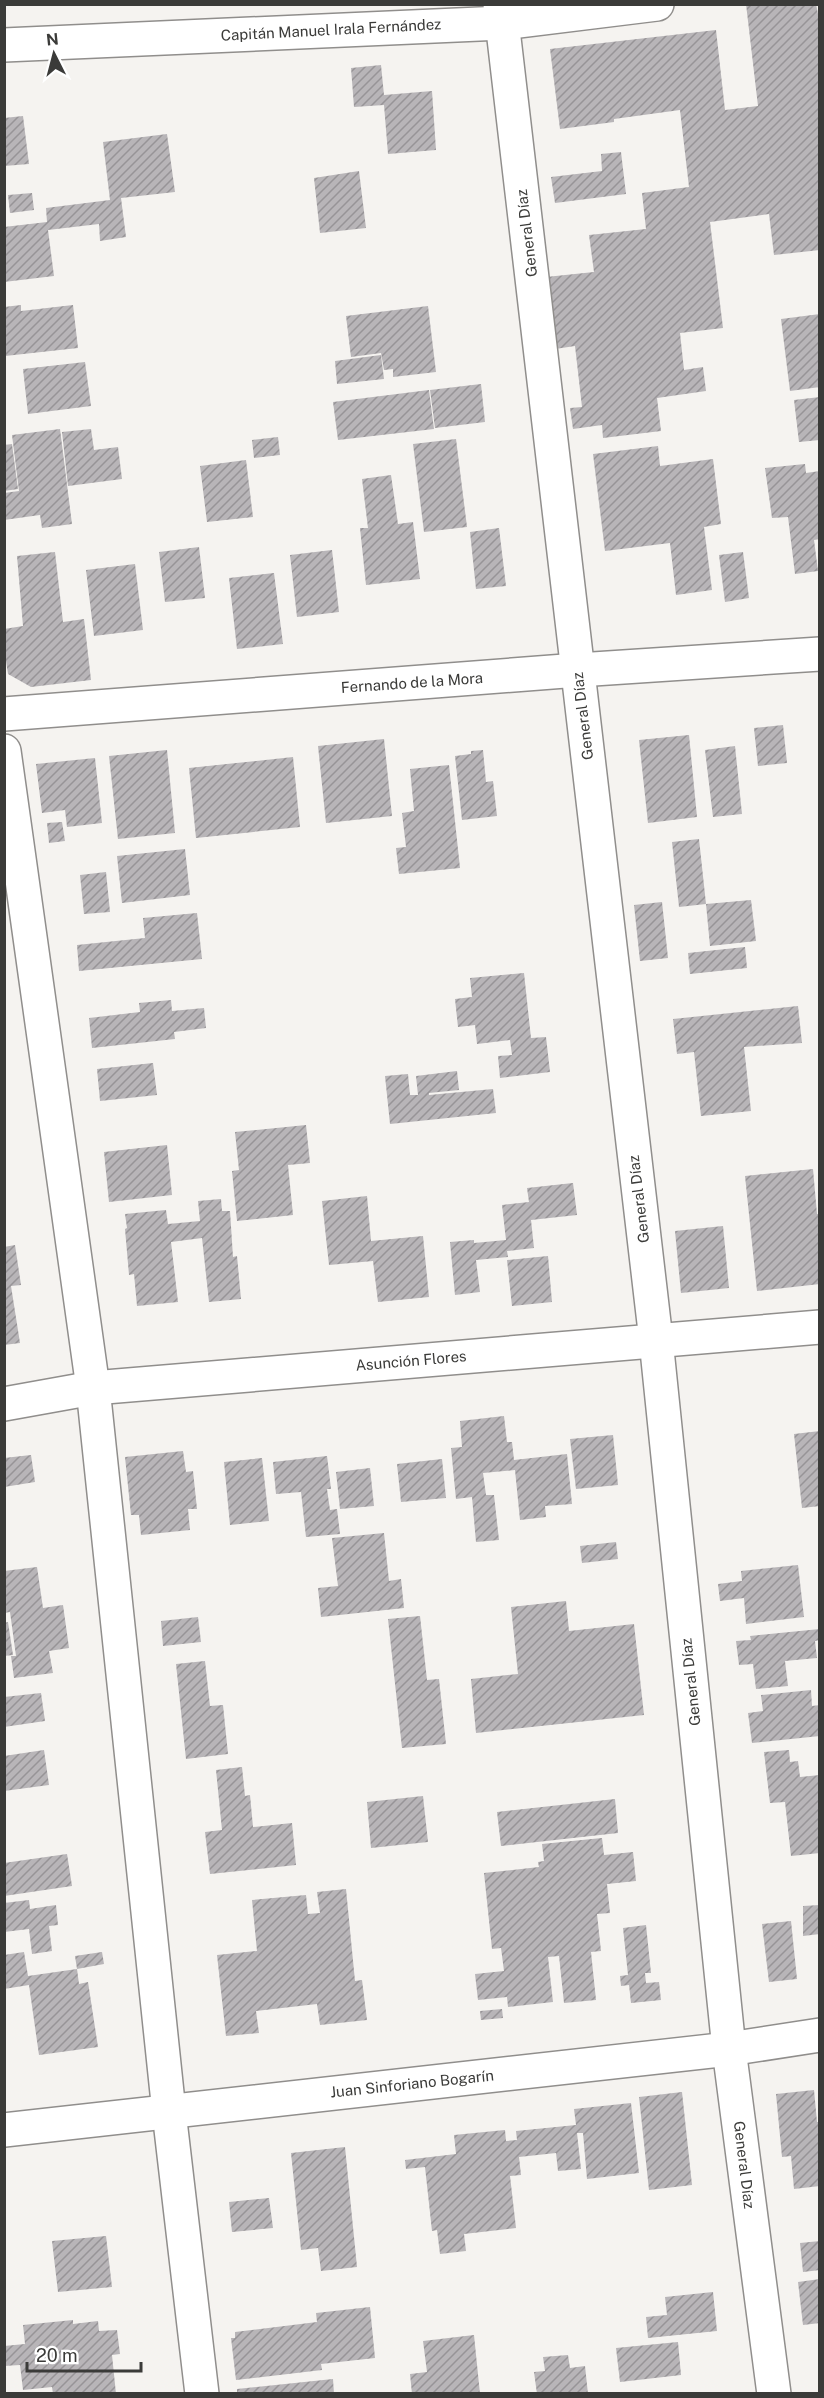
<svg xmlns="http://www.w3.org/2000/svg" width="824" height="2398" font-family="'Public Sans',sans-serif">
<style>
.building{fill:url(#building-hatch)}
.lines{fill:none;stroke-linecap:round;stroke-linejoin:round}
.street-casing{stroke:#908e8c;stroke-width:36}
.street{stroke:#fff;stroke-width:33}
.labels{text-anchor:middle;stroke-width:4.5;stroke-linejoin:round;paint-order:stroke}
.street-label{font-size:15px;fill:#3b3b39;stroke:#fff}
</style>
<defs>
<pattern id="building-hatch" width="6" height="6" patternUnits="userSpaceOnUse" patternTransform="scale(1.5)"><rect width="6" height="6" fill="#b8b5b8"/><path d="M-1 1l2-2M0 6l6-6M5 7l2-2" fill="none" stroke="#979497"/></pattern>
</defs>
<rect width="100%" height="100%" fill="#f5f3f0"/>
<g class="building">
<path d="M 746,4 L 816,4 L 818,14 L 820,14 L 820,250 L 774,255 L 769,214 L 710,222 L 723,328 L 680,333 L 684,370 L 703,367 L 706,391 L 657,398 L 661,431 L 603,438 L 602,425 L 573,429 L 570,408 L 582,407 L 575,346 L 555,349 L 546,277 L 594,272 L 589,235 L 646,229 L 642,193 L 689,187 L 680,110 L 614,119 L 614,122 L 560,129 L 550,49 L 716,30 L 725,110 L 758,106 Z"/>
<path d="M 381,65 L 384,95 L 432,91 L 436,150 L 388,154 L 384,105 L 354,107 L 351,68 Z"/>
<path d="M 23,116 L 29,164 L 4,166 L 4,118 Z"/>
<path d="M 167,134 L 175,192 L 121,198 L 126,237 L 100,241 L 99,224 L 48,230 L 54,276 L 4,282 L 4,227 L 47,222 L 46,208 L 110,200 L 103,142 Z"/>
<path d="M 621,152 L 626,194 L 555,203 L 551,177 L 602,171 L 601,154 Z"/>
<path d="M 359,171 L 366,228 L 320,233 L 314,178 Z"/>
<path d="M 32,193 L 34,210 L 10,213 L 8,195 Z"/>
<path d="M 21,305 L 21,311 L 73,305 L 78,348 L 5,356 L 4,307 Z"/>
<path d="M 428,306 L 436,372 L 393,377 L 393,369 L 384,370 L 381,353 L 351,357 L 346,316 Z"/>
<path d="M 820,314 L 820,387 L 790,391 L 781,319 Z"/>
<path d="M 381,355 L 384,379 L 337,384 L 335,361 Z"/>
<path d="M 85,362 L 91,406 L 28,414 L 23,369 Z"/>
<path d="M 481,384 L 485,422 L 435,428 L 430,390 Z"/>
<path d="M 429,390 L 434,429 L 338,440 L 333,402 Z"/>
<path d="M 820,397 L 820,440 L 799,442 L 794,400 Z"/>
<path d="M 60,429 L 72,524 L 42,528 L 40,515 L 4,520 L 4,493 L 19,491 L 12,435 Z"/>
<path d="M 91,429 L 94,450 L 118,447 L 122,479 L 68,486 L 62,432 Z"/>
<path d="M 278,437 L 280,455 L 254,458 L 252,440 Z"/>
<path d="M 456,439 L 467,527 L 424,532 L 413,444 Z"/>
<path d="M 12,444 L 18,489 L 4,491 L 4,445 Z"/>
<path d="M 658,446 L 660,466 L 713,459 L 721,524 L 704,527 L 712,590 L 676,595 L 670,543 L 605,551 L 593,454 Z"/>
<path d="M 246,460 L 253,517 L 207,522 L 200,466 Z"/>
<path d="M 805,464 L 806,473 L 820,471 L 820,539 L 814,540 L 818,571 L 795,574 L 788,517 L 772,518 L 765,468 Z"/>
<path d="M 391,475 L 398,524 L 413,522 L 420,579 L 366,585 L 360,528 L 368,528 L 362,479 Z"/>
<path d="M 499,528 L 506,586 L 476,589 L 470,532 Z"/>
<path d="M 199,547 L 205,598 L 165,602 L 159,552 Z"/>
<path d="M 332,550 L 339,612 L 297,617 L 290,555 Z"/>
<path d="M 55,552 L 63,622 L 84,619 L 91,680 L 31,687 L 8,674 L 4,648 L 4,629 L 23,626 L 17,556 Z"/>
<path d="M 743,552 L 749,598 L 725,602 L 719,555 Z"/>
<path d="M 135,564 L 143,630 L 94,636 L 86,570 Z"/>
<path d="M 274,573 L 283,644 L 237,649 L 229,578 Z"/>
<path d="M 783,725 L 787,763 L 758,766 L 754,728 Z"/>
<path d="M 689,735 L 697,817 L 648,823 L 639,740 Z"/>
<path d="M 384,739 L 392,816 L 326,823 L 318,746 Z"/>
<path d="M 735,746 L 742,814 L 713,817 L 705,750 Z"/>
<path d="M 167,750 L 175,833 L 118,839 L 109,756 Z"/>
<path d="M 483,750 L 486,782 L 493,781 L 497,816 L 462,820 L 455,756 L 471,754 L 471,751 Z"/>
<path d="M 293,757 L 300,827 L 196,838 L 189,768 Z"/>
<path d="M 95,758 L 102,823 L 67,827 L 65,810 L 42,813 L 36,764 Z"/>
<path d="M 449,765 L 460,868 L 399,874 L 396,848 L 406,847 L 402,813 L 414,811 L 410,769 Z"/>
<path d="M 62,822 L 65,841 L 49,843 L 47,823 Z"/>
<path d="M 699,839 L 706,904 L 679,907 L 672,842 Z"/>
<path d="M 185,849 L 190,895 L 122,903 L 117,856 Z"/>
<path d="M 106,872 L 110,912 L 84,914 L 80,875 Z"/>
<path d="M 751,900 L 756,941 L 710,946 L 706,904 Z"/>
<path d="M 662,902 L 668,958 L 640,961 L 634,905 Z"/>
<path d="M 197,913 L 202,959 L 79,971 L 77,945 L 145,938 L 143,918 Z"/>
<path d="M 745,947 L 747,968 L 690,974 L 688,953 Z"/>
<path d="M 524,973 L 531,1038 L 546,1037 L 550,1072 L 500,1078 L 498,1056 L 512,1055 L 510,1040 L 477,1044 L 475,1025 L 458,1027 L 455,999 L 472,997 L 470,978 Z"/>
<path d="M 171,1000 L 172,1011 L 204,1008 L 206,1028 L 174,1032 L 175,1039 L 92,1048 L 89,1018 L 140,1012 L 139,1003 Z"/>
<path d="M 798,1006 L 802,1043 L 744,1047 L 751,1111 L 701,1116 L 694,1052 L 677,1054 L 673,1019 Z"/>
<path d="M 153,1063 L 157,1095 L 100,1101 L 97,1069 Z"/>
<path d="M 457,1071 L 459,1090 L 429,1093 L 429,1095 L 493,1089 L 496,1113 L 390,1124 L 385,1076 L 408,1074 L 410,1095 L 418,1095 L 416,1076 Z"/>
<path d="M 306,1125 L 310,1163 L 288,1165 L 293,1215 L 237,1221 L 232,1171 L 239,1170 L 235,1132 Z"/>
<path d="M 167,1145 L 172,1195 L 109,1202 L 104,1152 Z"/>
<path d="M 813,1169 L 817,1214 L 820,1214 L 820,1284 L 757,1291 L 745,1176 Z"/>
<path d="M 573,1183 L 577,1215 L 531,1220 L 534,1248 L 507,1251 L 508,1257 L 476,1260 L 480,1292 L 455,1295 L 450,1242 L 474,1240 L 474,1243 L 506,1240 L 502,1205 L 529,1202 L 527,1188 Z"/>
<path d="M 367,1196 L 371,1241 L 423,1236 L 429,1297 L 378,1302 L 373,1261 L 329,1265 L 322,1201 Z"/>
<path d="M 221,1199 L 222,1211 L 230,1211 L 233,1257 L 237,1256 L 241,1299 L 209,1302 L 202,1238 L 171,1242 L 178,1302 L 137,1306 L 134,1274 L 129,1275 L 125,1229 L 127,1228 L 125,1214 L 166,1210 L 168,1224 L 200,1221 L 198,1201 Z"/>
<path d="M 723,1226 L 729,1288 L 681,1293 L 675,1231 Z"/>
<path d="M 15,1245 L 21,1285 L 11,1286 L 20,1343 L 4,1345 L 4,1247 Z"/>
<path d="M 548,1256 L 552,1302 L 512,1306 L 507,1260 Z"/>
<path d="M 504,1416 L 507,1442 L 512,1442 L 514,1460 L 567,1454 L 572,1504 L 545,1506 L 546,1517 L 520,1520 L 515,1470 L 483,1473 L 486,1495 L 494,1495 L 499,1540 L 476,1542 L 472,1497 L 456,1499 L 451,1448 L 462,1447 L 460,1421 Z"/>
<path d="M 820,1431 L 820,1506 L 802,1508 L 794,1434 Z"/>
<path d="M 613,1435 L 618,1485 L 576,1489 L 570,1439 Z"/>
<path d="M 183,1451 L 186,1472 L 193,1471 L 197,1509 L 188,1509 L 190,1530 L 141,1535 L 139,1515 L 131,1515 L 125,1457 Z"/>
<path d="M 31,1455 L 35,1482 L 4,1487 L 4,1458 Z"/>
<path d="M 327,1456 L 331,1489 L 327,1489 L 330,1510 L 337,1509 L 340,1534 L 306,1537 L 301,1492 L 276,1494 L 273,1462 Z"/>
<path d="M 262,1458 L 269,1521 L 230,1525 L 224,1462 Z"/>
<path d="M 442,1459 L 446,1498 L 401,1502 L 397,1464 Z"/>
<path d="M 370,1468 L 374,1506 L 340,1509 L 336,1472 Z"/>
<path d="M 384,1533 L 389,1581 L 401,1579 L 404,1608 L 321,1617 L 318,1588 L 338,1586 L 332,1538 Z"/>
<path d="M 616,1542 L 618,1559 L 582,1563 L 580,1546 Z"/>
<path d="M 798,1565 L 804,1617 L 746,1624 L 744,1598 L 720,1601 L 718,1584 L 742,1581 L 741,1571 Z"/>
<path d="M 37,1567 L 43,1608 L 63,1605 L 69,1648 L 49,1651 L 53,1673 L 14,1678 L 11,1656 L 16,1656 L 10,1612 L 4,1613 L 4,1571 Z"/>
<path d="M 566,1601 L 569,1631 L 634,1624 L 644,1715 L 476,1733 L 471,1679 L 518,1674 L 511,1607 Z"/>
<path d="M 420,1616 L 427,1680 L 439,1679 L 446,1744 L 402,1748 L 388,1619 Z"/>
<path d="M 198,1617 L 201,1642 L 163,1646 L 161,1621 Z"/>
<path d="M 8,1622 L 13,1655 L 4,1656 L 4,1623 Z"/>
<path d="M 820,1629 L 820,1640 L 815,1641 L 817,1658 L 785,1661 L 788,1686 L 756,1689 L 753,1664 L 739,1665 L 736,1641 L 751,1640 L 750,1636 Z"/>
<path d="M 205,1661 L 210,1706 L 223,1705 L 228,1754 L 186,1759 L 176,1664 Z"/>
<path d="M 811,1690 L 812,1706 L 820,1705 L 820,1736 L 752,1743 L 748,1713 L 763,1711 L 761,1695 Z"/>
<path d="M 41,1693 L 45,1721 L 4,1727 L 4,1697 Z"/>
<path d="M 44,1750 L 49,1785 L 4,1791 L 4,1756 Z"/>
<path d="M 789,1750 L 790,1762 L 798,1761 L 800,1777 L 820,1775 L 820,1853 L 791,1856 L 785,1802 L 770,1803 L 764,1752 Z"/>
<path d="M 242,1767 L 245,1796 L 250,1795 L 253,1827 L 292,1823 L 296,1865 L 210,1874 L 205,1832 L 222,1830 L 216,1770 Z"/>
<path d="M 423,1796 L 428,1842 L 371,1848 L 367,1802 Z"/>
<path d="M 615,1799 L 618,1833 L 501,1846 L 497,1812 Z"/>
<path d="M 602,1838 L 604,1855 L 633,1852 L 636,1881 L 607,1884 L 610,1913 L 597,1914 L 601,1951 L 591,1952 L 596,2000 L 564,2003 L 559,1956 L 548,1957 L 553,2002 L 508,2007 L 507,1997 L 478,2000 L 475,1974 L 504,1971 L 501,1948 L 492,1949 L 484,1873 L 539,1867 L 538,1862 L 544,1861 L 542,1844 Z"/>
<path d="M 67,1854 L 72,1886 L 4,1896 L 4,1863 Z"/>
<path d="M 346,1889 L 355,1981 L 362,1980 L 367,2020 L 320,2025 L 317,2004 L 256,2011 L 259,2033 L 226,2036 L 217,1955 L 257,1951 L 252,1900 L 306,1895 L 308,1914 L 320,1913 L 317,1892 Z"/>
<path d="M 29,1900 L 30,1909 L 56,1905 L 58,1925 L 49,1926 L 52,1951 L 32,1954 L 29,1929 L 4,1932 L 4,1903 Z"/>
<path d="M 820,1905 L 820,1934 L 803,1936 L 803,1906 Z"/>
<path d="M 791,1921 L 797,1979 L 769,1982 L 762,1924 Z"/>
<path d="M 646,1925 L 651,1973 L 645,1973 L 646,1983 L 659,1982 L 661,2000 L 631,2003 L 629,1985 L 621,1986 L 620,1976 L 628,1975 L 623,1928 Z"/>
<path d="M 24,1952 L 28,1976 L 77,1969 L 79,1984 L 88,1982 L 98,2047 L 39,2055 L 29,1985 L 4,1989 L 4,1955 Z"/>
<path d="M 102,1952 L 104,1964 L 77,1969 L 75,1956 Z"/>
<path d="M 502,2009 L 503,2018 L 481,2020 L 480,2011 Z"/>
<path d="M 814,2090 L 817,2122 L 820,2122 L 820,2186 L 794,2189 L 791,2156 L 782,2157 L 776,2094 Z"/>
<path d="M 682,2092 L 692,2185 L 649,2190 L 639,2097 Z"/>
<path d="M 631,2103 L 639,2173 L 587,2179 L 583,2133 L 577,2133 L 581,2169 L 558,2171 L 556,2153 L 519,2157 L 521,2175 L 510,2176 L 516,2228 L 464,2234 L 466,2251 L 440,2254 L 437,2230 L 432,2231 L 425,2167 L 406,2169 L 405,2160 L 456,2154 L 454,2135 L 505,2130 L 506,2141 L 517,2140 L 516,2131 L 576,2125 L 574,2109 Z"/>
<path d="M 345,2147 L 357,2267 L 321,2271 L 318,2248 L 301,2250 L 291,2153 Z"/>
<path d="M 269,2198 L 273,2228 L 232,2232 L 229,2202 Z"/>
<path d="M 106,2236 L 112,2287 L 58,2292 L 52,2241 Z"/>
<path d="M 820,2241 L 820,2270 L 803,2272 L 800,2243 Z"/>
<path d="M 820,2279 L 820,2323 L 803,2325 L 798,2282 Z"/>
<path d="M 713,2292 L 717,2331 L 648,2338 L 646,2317 L 667,2315 L 665,2297 Z"/>
<path d="M 370,2307 L 375,2358 L 321,2364 L 322,2370 L 236,2380 L 231,2338 L 235,2338 L 235,2332 L 317,2322 L 316,2313 Z"/>
<path d="M 73,2320 L 73,2324 L 98,2321 L 99,2331 L 117,2330 L 120,2354 L 112,2355 L 116,2394 L 53,2394 L 52,2387 L 23,2390 L 20,2365 L 4,2366 L 4,2346 L 25,2344 L 23,2325 Z"/>
<path d="M 474,2335 L 480,2394 L 412,2394 L 410,2374 L 427,2372 L 423,2341 Z"/>
<path d="M 678,2342 L 681,2375 L 620,2382 L 616,2348 Z"/>
<path d="M 568,2355 L 570,2368 L 585,2366 L 588,2394 L 537,2394 L 534,2372 L 545,2371 L 543,2357 Z"/>
<path d="M 333,2379 L 334,2394 L 237,2394 L 237,2389 Z"/>
</g>
<g class="lines">
<defs>
<g id="street">
<path d="M 500,4 L 656,1340 L 729,2049 L 774,2394"/>
<path d="M 4,45 L 502,23 L 657,4"/>
<path d="M 4,714 L 578,670 L 820,654"/>
<path d="M 4,751 L 93,1388 L 169,2112 L 202,2394"/>
<path d="M 4,1404 L 93,1388 L 820,1327"/>
<path d="M 4,2130 L 729,2049 L 820,2035"/>
</g>
</defs>
<use href="#street" class="street-casing"/>
<use href="#street" class="street"/>
</g>
<g class="labels">
<g class="street-label">
<text transform="translate(331 30) rotate(-3)" y="5">Capitán Manuel Irala Fernández</text>
<text transform="translate(527 233) rotate(-97)" y="5">General Díaz</text>
<text transform="translate(412 683) rotate(-4)" y="5">Fernando de la Mora</text>
<text transform="translate(583 716) rotate(-97)" y="5">General Díaz</text>
<text transform="translate(639 1199) rotate(-97)" y="5">General Díaz</text>
<text transform="translate(411 1361) rotate(-5)" y="5">Asunción Flores</text>
<text transform="translate(691 1682) rotate(-96)" y="5">General Díaz</text>
<text transform="translate(412 2084) rotate(-6)" y="5">Juan Sinforiano Bogarín</text>
<text transform="translate(744 2165) rotate(83)" y="5">General Díaz</text>
</g>
</g>
<rect width="824" height="2398" fill="none" stroke="#3b3b39" stroke-width="12"/>
<g transform="translate(54 54) rotate(354)" stroke="#ffffff" stroke-width="4.5" paint-order="stroke">
<path d="M0-4.5L10 22L0 15L-10 22Z" fill="#3b3b39"/>
<text y="-9" font-size="16" font-weight="bold" text-anchor="middle" fill="#3b3b39">N</text>
</g>
<path d="M27 2362v9h114v-9" fill="none" stroke="#3b3b39" stroke-width="3"/>
<text x="36" y="2362" font-size="18" fill="#3b3b39" stroke="#ffffff" stroke-width="4.5" paint-order="stroke">20 m</text>
</svg>
